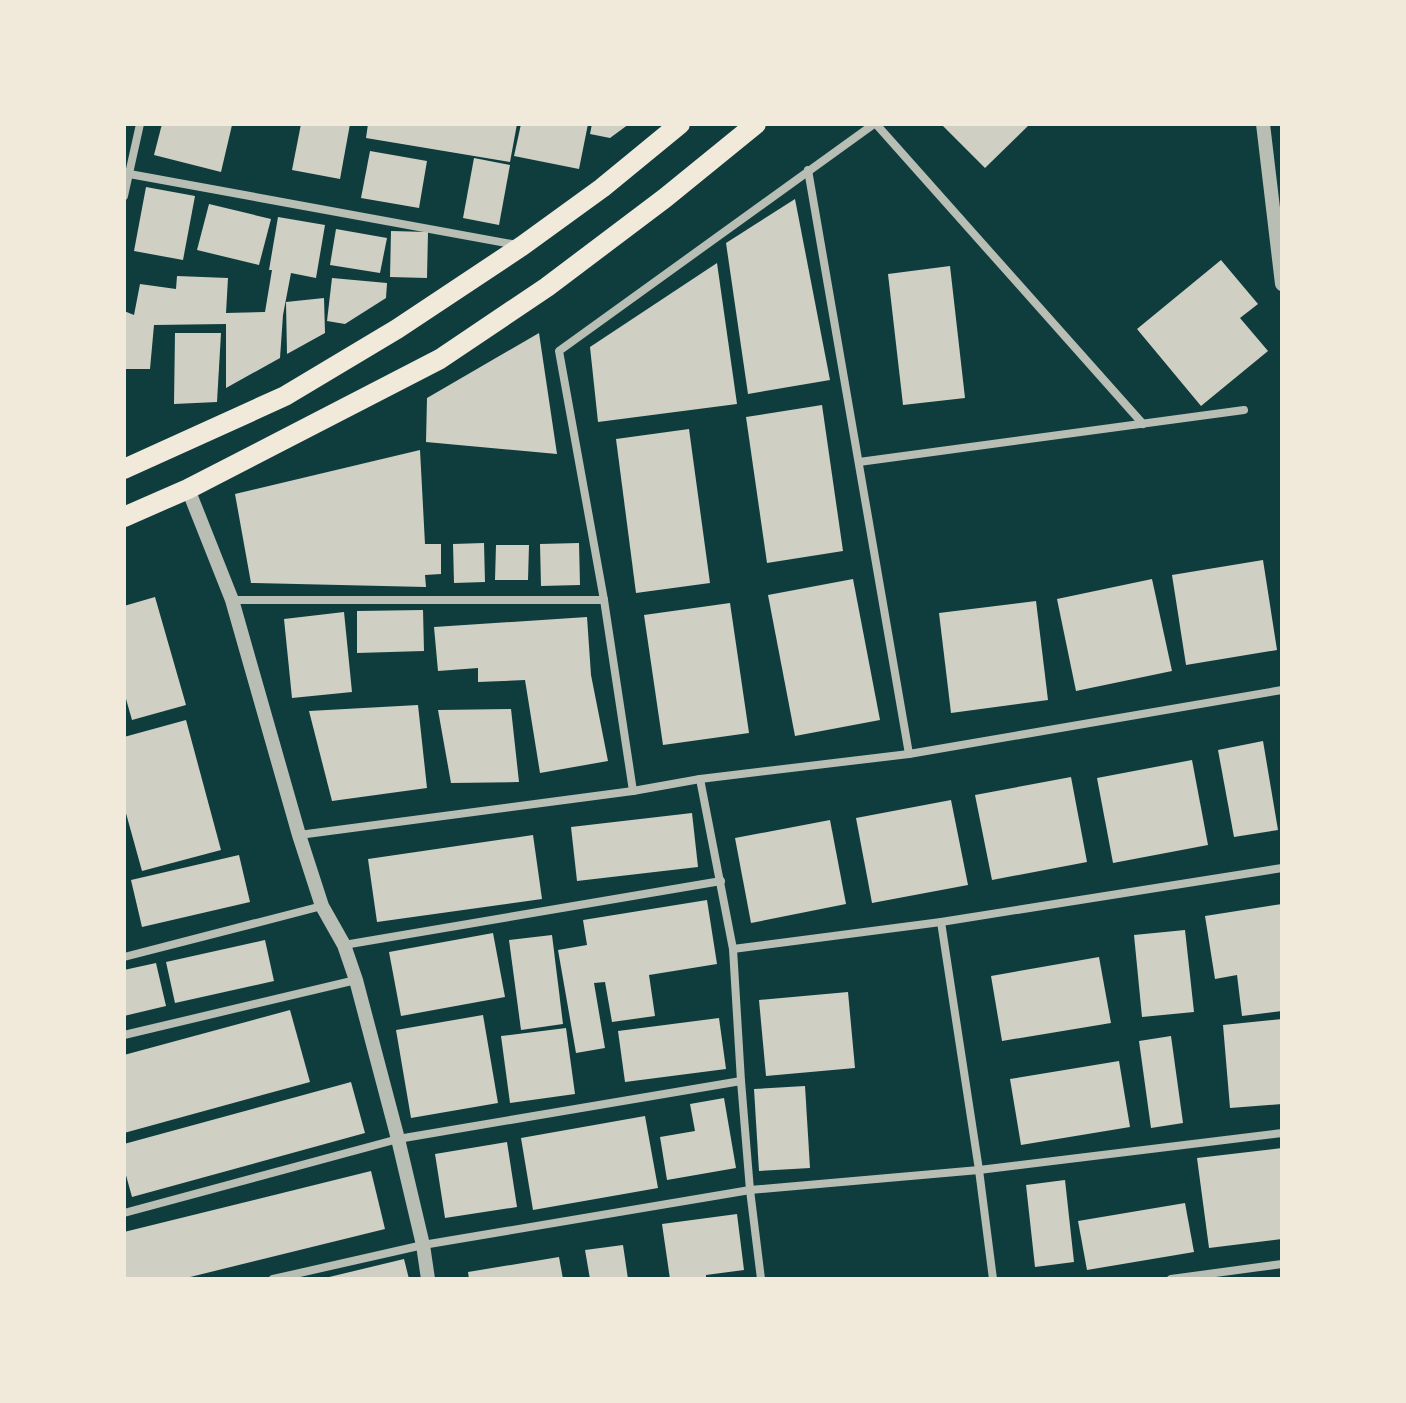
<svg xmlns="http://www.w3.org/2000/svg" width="1406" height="1403" font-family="'Noto Sans',sans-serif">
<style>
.building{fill:#cfcfc3}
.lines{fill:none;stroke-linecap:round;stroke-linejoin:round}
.minor{stroke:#b8beb3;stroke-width:8}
.tertiary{stroke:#b8beb3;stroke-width:14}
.primary{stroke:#f1e9da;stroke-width:20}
</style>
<rect width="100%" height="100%" fill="#0f3d3e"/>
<g class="building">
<path d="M 162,124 L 232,125 L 221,172 L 154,155 Z"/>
<path d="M 301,124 L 350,124 L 340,179 L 292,170 Z"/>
<path d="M 368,124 L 446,124 L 457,126 L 458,124 L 517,124 L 510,162 L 366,138 Z"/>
<path d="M 521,124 L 588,124 L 579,169 L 514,156 Z"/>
<path d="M 592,124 L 629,124 L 610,138 L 590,134 Z"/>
<path d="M 941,124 L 1030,124 L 985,168 Z"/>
<path d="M 370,151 L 427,161 L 419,208 L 361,198 Z"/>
<path d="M 474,158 L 510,165 L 499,225 L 463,218 Z"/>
<path d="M 146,187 L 195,196 L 183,260 L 134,251 Z"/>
<path d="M 795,199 L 830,380 L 748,394 L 726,243 Z"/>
<path d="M 209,204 L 271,219 L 259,265 L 197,250 Z"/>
<path d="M 278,217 L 325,225 L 316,278 L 291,273 L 283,315 L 280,358 L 226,388 L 226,324 L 154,325 L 150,369 L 124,369 L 124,311 L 134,315 L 140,284 L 176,289 L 177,276 L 228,278 L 226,313 L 265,312 L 272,270 L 269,270 Z"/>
<path d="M 336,229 L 387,238 L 380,273 L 330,265 Z"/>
<path d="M 391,231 L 428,232 L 427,278 L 390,277 Z"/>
<path d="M 1221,260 L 1258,304 L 1240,318 L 1268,351 L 1201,406 L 1137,329 Z"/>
<path d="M 717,263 L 737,404 L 598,422 L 590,347 Z"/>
<path d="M 950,266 L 965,398 L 903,405 L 888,274 Z"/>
<path d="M 332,278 L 387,283 L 386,298 L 345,324 L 327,321 Z"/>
<path d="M 324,298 L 325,333 L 287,354 L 286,302 Z"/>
<path d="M 175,333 L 221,333 L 217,402 L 174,404 Z"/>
<path d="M 539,333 L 557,454 L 426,442 L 427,398 Z"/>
<path d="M 822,405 L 843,551 L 767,563 L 746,417 Z"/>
<path d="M 689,429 L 710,583 L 636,593 L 616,439 Z"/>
<path d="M 420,450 L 425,544 L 441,544 L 441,574 L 425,575 L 426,587 L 251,583 L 235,494 Z"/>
<path d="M 484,543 L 485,582 L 454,583 L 453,544 Z"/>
<path d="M 579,543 L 580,585 L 541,586 L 540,544 Z"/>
<path d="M 496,545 L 529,545 L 528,580 L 495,580 Z"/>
<path d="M 1263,560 L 1277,650 L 1186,665 L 1172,575 Z"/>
<path d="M 853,579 L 880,720 L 795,736 L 768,595 Z"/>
<path d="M 1152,579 L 1172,671 L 1076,691 L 1057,599 Z"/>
<path d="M 155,597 L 186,705 L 132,720 L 124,692 L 124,606 Z"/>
<path d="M 1036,601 L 1048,700 L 951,713 L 939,613 Z"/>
<path d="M 730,603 L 749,733 L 663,745 L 644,615 Z"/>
<path d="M 423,610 L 424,651 L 357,653 L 357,611 Z"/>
<path d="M 344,612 L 352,692 L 292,698 L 284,619 Z"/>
<path d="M 587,617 L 591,675 L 608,761 L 540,773 L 525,680 L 478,682 L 478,668 L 438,671 L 434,627 Z"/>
<path d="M 418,705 L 427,788 L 332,801 L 309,711 Z"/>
<path d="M 511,709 L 519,782 L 451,783 L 438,710 Z"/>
<path d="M 186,720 L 221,850 L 142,871 L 124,806 L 124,737 Z"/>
<path d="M 1263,741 L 1278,830 L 1234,837 L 1218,750 Z"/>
<path d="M 1192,760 L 1208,845 L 1113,863 L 1097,778 Z"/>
<path d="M 1071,777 L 1087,862 L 992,880 L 975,795 Z"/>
<path d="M 951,800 L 968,885 L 872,903 L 856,818 Z"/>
<path d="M 692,813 L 698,867 L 577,881 L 571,827 Z"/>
<path d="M 830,820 L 846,904 L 751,923 L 735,838 Z"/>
<path d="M 533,835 L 542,899 L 377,922 L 368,859 Z"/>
<path d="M 239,855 L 250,902 L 142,927 L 131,880 Z"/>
<path d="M 707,900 L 717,964 L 649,975 L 655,1016 L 612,1022 L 605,982 L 594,983 L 605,1048 L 576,1053 L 558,950 L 587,945 L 583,920 Z"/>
<path d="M 1282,904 L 1282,1011 L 1242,1016 L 1237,975 L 1215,979 L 1205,916 Z"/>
<path d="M 1185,930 L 1194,1012 L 1142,1017 L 1134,935 Z"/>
<path d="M 493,933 L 505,997 L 401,1016 L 389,952 Z"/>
<path d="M 552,935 L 563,1024 L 521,1030 L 509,940 Z"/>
<path d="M 265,940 L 274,981 L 175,1003 L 166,962 Z"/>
<path d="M 1099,957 L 1111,1023 L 1002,1041 L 991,976 Z"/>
<path d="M 156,963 L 166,1006 L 124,1016 L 124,970 Z"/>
<path d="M 848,992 L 855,1068 L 766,1076 L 759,1000 Z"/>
<path d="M 290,1010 L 310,1082 L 124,1133 L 124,1055 Z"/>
<path d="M 483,1015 L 498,1103 L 411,1118 L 396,1030 Z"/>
<path d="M 719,1018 L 726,1069 L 625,1082 L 618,1031 Z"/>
<path d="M 1282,1019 L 1282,1104 L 1230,1108 L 1223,1025 Z"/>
<path d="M 566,1028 L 575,1094 L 510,1103 L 501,1036 Z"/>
<path d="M 1171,1036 L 1183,1123 L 1151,1128 L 1139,1041 Z"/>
<path d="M 1119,1061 L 1130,1127 L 1021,1145 L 1010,1079 Z"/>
<path d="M 351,1082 L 365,1133 L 132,1197 L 124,1168 L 124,1144 Z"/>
<path d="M 805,1086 L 810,1168 L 759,1171 L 754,1089 Z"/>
<path d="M 724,1098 L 736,1168 L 667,1180 L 660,1137 L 695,1131 L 690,1104 Z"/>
<path d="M 645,1116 L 658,1188 L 533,1210 L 521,1138 Z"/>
<path d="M 507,1142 L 517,1207 L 445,1218 L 435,1154 Z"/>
<path d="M 1282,1148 L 1282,1239 L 1209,1248 L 1197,1158 Z"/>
<path d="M 371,1171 L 385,1229 L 182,1279 L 124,1279 L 124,1232 Z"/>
<path d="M 1065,1180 L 1074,1262 L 1035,1267 L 1026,1185 Z"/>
<path d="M 1185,1203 L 1194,1252 L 1087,1270 L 1078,1221 Z"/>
<path d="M 737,1214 L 744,1270 L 706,1275 L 706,1279 L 670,1279 L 662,1224 Z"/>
<path d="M 623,1245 L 628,1279 L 590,1279 L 585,1250 Z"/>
<path d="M 559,1257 L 563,1279 L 469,1279 L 468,1272 Z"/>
<path d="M 404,1259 L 409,1279 L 325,1279 L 325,1278 Z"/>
</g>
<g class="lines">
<g class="minor">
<path d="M 876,124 L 1143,424"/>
<path d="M 808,170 L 909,754"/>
<path d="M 124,173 L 517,245"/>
<path d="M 124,196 L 140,124"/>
<path d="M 859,462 L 1244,410"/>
<path d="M 232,600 L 604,600"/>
<path d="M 700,779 L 733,949 L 741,1081 L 750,1190 L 761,1279"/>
<path d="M 633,791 L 604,600 L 559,351 L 874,124"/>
<path d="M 299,835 L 633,791 L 700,779 L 909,754 L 1282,690"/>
<path d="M 941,922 L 979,1170 L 993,1279"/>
<path d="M 344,945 L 721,881"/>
<path d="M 733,949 L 941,922 L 1282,868"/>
<path d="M 124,957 L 322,906"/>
<path d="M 124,1035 L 356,980"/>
<path d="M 124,1213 L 398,1139 L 741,1081"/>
<path d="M 273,1279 L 423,1245 L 750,1190 L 979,1170 L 1282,1133"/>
<path d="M 1171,1279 L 1282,1264"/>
</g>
<g class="tertiary">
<path d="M 1263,124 L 1282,284"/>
<path d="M 188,489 L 232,600 L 299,835 L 322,906 L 344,945 L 356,980 L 398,1139 L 423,1245 L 428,1279"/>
</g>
<g class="primary">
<path d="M 124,469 L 285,396 L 397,329 L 522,246 L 602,188 L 680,124"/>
<path d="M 124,517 L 188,489 L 440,359 L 547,287 L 665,198 L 756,124"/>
</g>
</g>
<rect width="1406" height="1403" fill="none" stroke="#f1e9da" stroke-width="252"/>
</svg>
